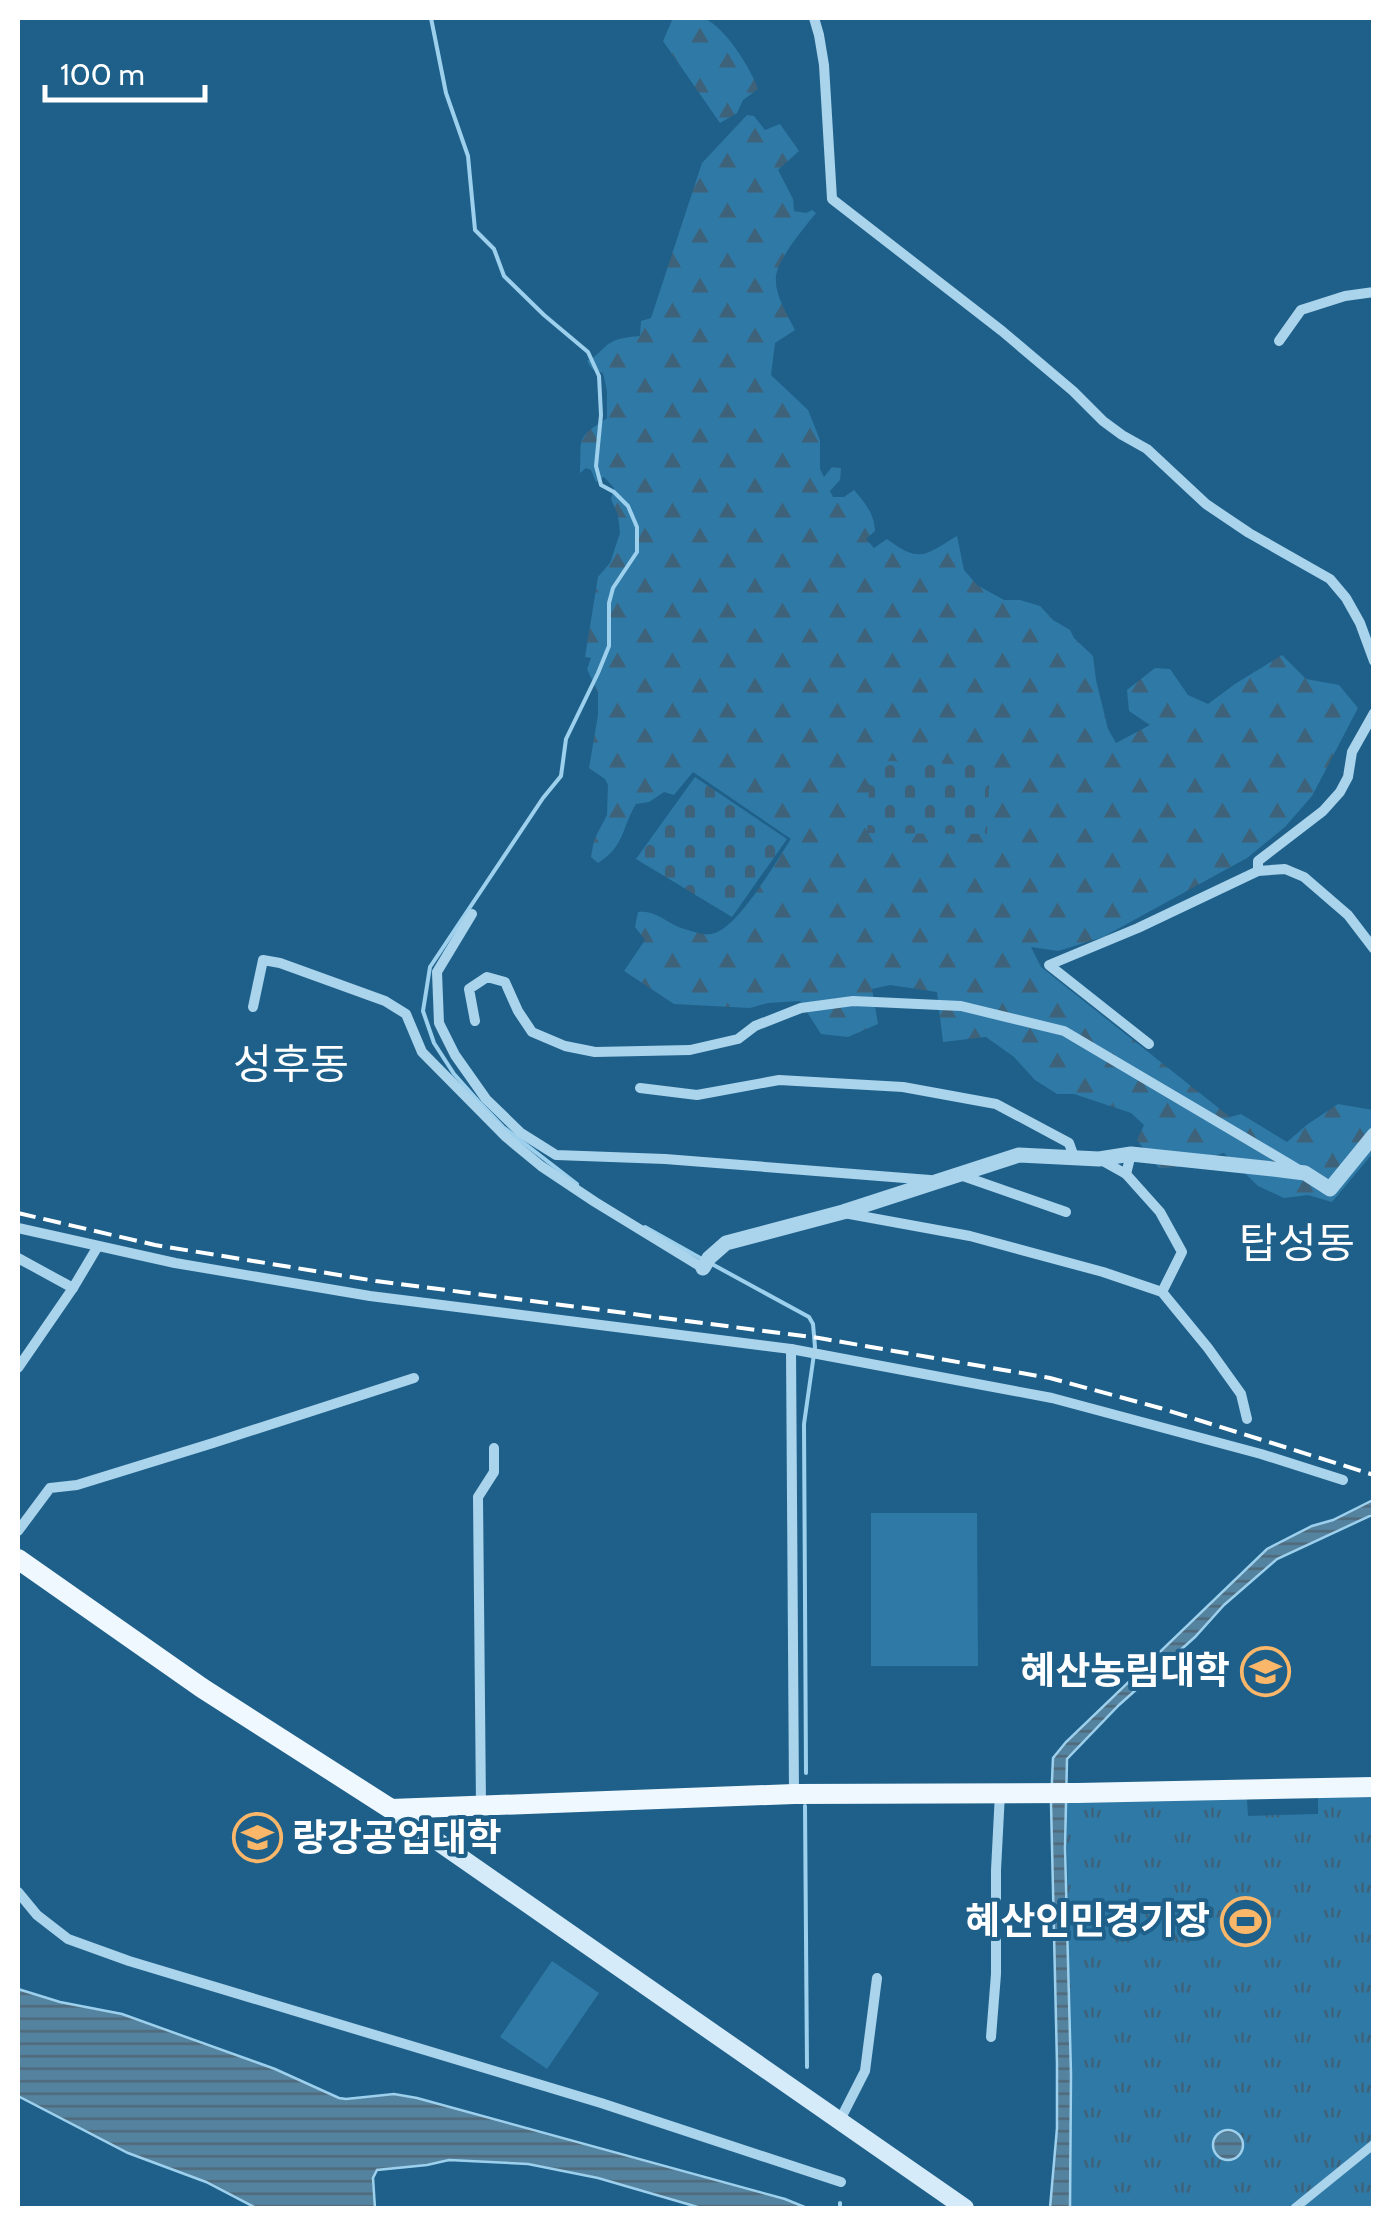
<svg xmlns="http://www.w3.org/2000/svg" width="1391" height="2226" font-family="Cabin,'Noto Sans KR',sans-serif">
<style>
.grass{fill:#2f79a6}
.forest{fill:url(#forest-firs)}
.cemetery{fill:url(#cemetery-stones)}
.park{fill:url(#park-tufts)}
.water{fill:url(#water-rules);stroke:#9dd0ed;stroke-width:2.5}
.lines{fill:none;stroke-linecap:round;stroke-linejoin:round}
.stream{stroke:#9dd0ed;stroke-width:4}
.pedestrian{stroke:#aad3ec;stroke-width:9}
.minor{stroke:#aad3ec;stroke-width:10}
.tertiary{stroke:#aad3ec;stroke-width:15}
.secondary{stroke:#d5ebf9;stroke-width:18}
.primary{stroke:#eff8fe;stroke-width:20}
.rail{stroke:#fff;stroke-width:4;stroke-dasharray:18 8;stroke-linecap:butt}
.labels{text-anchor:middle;stroke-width:8;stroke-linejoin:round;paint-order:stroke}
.poi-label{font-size:38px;font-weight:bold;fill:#fff;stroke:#1e608a;text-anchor:end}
.quarter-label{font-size:42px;fill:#fff;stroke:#1e608a}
</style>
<defs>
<pattern id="forest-firs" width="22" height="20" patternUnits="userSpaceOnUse" patternTransform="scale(2.5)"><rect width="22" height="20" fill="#2f79a6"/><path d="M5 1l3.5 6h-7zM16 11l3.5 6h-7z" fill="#3e6279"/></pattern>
<pattern id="cemetery-stones" width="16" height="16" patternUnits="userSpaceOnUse" patternTransform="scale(2.5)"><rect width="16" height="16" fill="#2f79a6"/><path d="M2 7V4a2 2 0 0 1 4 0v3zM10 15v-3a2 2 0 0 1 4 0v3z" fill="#3e6279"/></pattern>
<pattern id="park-tufts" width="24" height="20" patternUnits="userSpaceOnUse" patternTransform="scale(2.5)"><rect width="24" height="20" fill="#2f79a6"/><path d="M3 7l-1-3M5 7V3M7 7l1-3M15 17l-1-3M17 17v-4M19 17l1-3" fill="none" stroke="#3e6279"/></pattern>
<pattern id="water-rules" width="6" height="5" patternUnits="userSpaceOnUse" patternTransform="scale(2.5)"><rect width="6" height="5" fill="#5483a0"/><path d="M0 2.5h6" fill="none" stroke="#506a7a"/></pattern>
</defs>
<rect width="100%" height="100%" fill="#1e608a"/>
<g class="grass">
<path d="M 871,1513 L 977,1513 L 978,1666 L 871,1666 Z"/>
<path d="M 552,1961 L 599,1993 L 547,2069 L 500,2037 Z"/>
</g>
<g class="forest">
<path d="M 673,18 C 682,18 697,15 705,19 C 726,28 751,69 758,89 L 743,100 L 737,113 L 720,123 L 663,41 Z"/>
<path d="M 747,115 L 754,116 L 765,130 L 780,124 L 799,151 L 778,170 L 793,199 L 794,211 L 806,213 L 812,210 L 816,213 C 804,228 779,257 776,276 C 774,294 787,314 795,330 L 775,343 L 771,375 L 808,410 L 820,440 L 820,469 L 824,477 L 832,467 L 841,468 L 840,480 L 830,491 L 833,497 L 844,497 L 854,490 C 865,503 874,513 875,531 L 866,539 L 874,548 L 887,539 C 920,564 925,555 957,536 L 964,570 L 977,585 L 1004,600 L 1020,600 L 1040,606 L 1053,620 L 1070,630 L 1074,638 L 1093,656 L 1096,680 L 1108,729 L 1116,743 L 1150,725 L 1129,711 L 1127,690 L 1155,668 L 1170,669 L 1188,695 L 1208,704 L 1235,684 L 1282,655 L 1306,679 L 1339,685 L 1358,708 L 1312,796 L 1285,827 L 1247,858 L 1103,937 L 1058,951 L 1031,947 L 1041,967 L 1230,1117 L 1241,1114 L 1287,1142 L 1308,1124 L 1338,1104 L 1373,1110 L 1373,1153 L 1332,1202 L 1308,1195 L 1284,1198 L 1258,1186 L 1224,1153 L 1178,1167 L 1159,1168 L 1137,1140 L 1144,1125 L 1131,1113 L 1074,1094 L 1057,1094 L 1035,1080 L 1014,1057 L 986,1037 L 943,1042 L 937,992 L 890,985 L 872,989 L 878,1024 L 848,1037 L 821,1034 L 800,1001 L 768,1003 L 750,1008 L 674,1004 L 624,971 L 645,940 L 635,927 L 638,912 C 656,910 665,922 681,928 C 689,930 703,936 711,934 C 737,931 776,861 791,839 L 693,772 L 674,795 L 664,792 L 649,802 L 636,804 C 621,829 625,846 598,863 L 591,857 L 594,840 L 607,815 L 608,785 L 605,779 L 589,768 L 598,715 L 598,693 L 587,669 L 591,658 L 585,657 L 598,577 L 610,563 L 620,533 L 618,515 L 611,499 L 614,488 L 604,477 L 596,482 L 591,470 L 586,468 L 580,473 C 582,437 575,439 607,418 L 607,391 L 603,373 L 592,369 L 587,361 C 596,357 600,351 607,345 C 616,338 629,337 640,336 L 641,321 L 651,318 L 702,163 Z"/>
</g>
<g class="cemetery">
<path d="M 870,760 L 990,766 L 987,834 L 867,833 Z"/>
<path d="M 695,777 L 787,839 L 732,917 L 636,859 Z"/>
</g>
<path class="park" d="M 1373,1796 L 1373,2208 L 1070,2208 L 1071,2074 L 1066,1800 L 1247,1799 L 1248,1816 L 1318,1814 L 1318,1797 Z"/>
<g class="water">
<path d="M 1373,1500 L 1372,1515 L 1277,1559 L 1224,1605 L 1195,1637 L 1119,1705 L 1067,1759 L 1065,1848 L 1071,2074 L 1070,2208 L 1050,2208 L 1057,2128 L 1057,2064 L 1051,1803 L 1053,1758 L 1066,1742 L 1267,1549 L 1312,1526 L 1333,1520 Z"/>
<path d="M 18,1989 L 60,2002 L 122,2014 L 275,2069 L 339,2098 L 346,2099 L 394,2094 L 417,2098 L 785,2199 L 807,2208 L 701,2208 L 598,2178 L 528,2164 L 449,2160 L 427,2165 L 377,2170 L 373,2178 L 375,2208 L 256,2208 L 206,2182 L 128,2153 L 18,2096 Z"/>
<circle cx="1228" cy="2145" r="15"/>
</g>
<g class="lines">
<g class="stream">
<path d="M 431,18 L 446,93 L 468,156 L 475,230 L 494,249 L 504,276 L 544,315 L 588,352 L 599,376 L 601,415 L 596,466 L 601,485 L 614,492 L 628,506 L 637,527 L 637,552 L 613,588 L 609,603 L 609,646 L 598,673 L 566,739 L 561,776 L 543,798 L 430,967 L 423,1011 L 434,1043 L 454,1074 L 480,1103 L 503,1127 L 577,1184"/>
<path d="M 645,1227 L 702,1259"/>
<path d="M 710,1263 L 809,1317 L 813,1324 L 815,1347 L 804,1424 L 806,1773"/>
<path d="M 805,1806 L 807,2067"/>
<path d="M 840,2203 L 840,2208"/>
</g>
<path class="pedestrian" d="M 1295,2208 L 1374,2144"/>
<g class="minor">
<path d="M 814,18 L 819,35 L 824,65 L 832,199 L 1002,331 L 1073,391 L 1103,421 L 1122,435 L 1147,449 L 1206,504 L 1249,533 L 1330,579 L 1346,598 L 1360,623 L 1374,661"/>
<path d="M 1279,341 L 1301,310 L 1345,296 L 1374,292"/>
<path d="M 1258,871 L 1258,861 L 1323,811 L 1340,792 L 1348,777 L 1352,752 L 1374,713"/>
<path d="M 472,914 L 437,972 L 439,1023 L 455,1055 L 486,1099 L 521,1133 L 556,1155 L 665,1159 L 930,1180"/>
<path d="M 253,1007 L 263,960 L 280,963 L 385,1001 L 406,1014 L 422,1052 L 506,1137 L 541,1166 L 595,1202 L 703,1268"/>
<path d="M 475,1021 L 469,989 L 487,977 L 505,982 L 518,1011 L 532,1032 L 565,1046 L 595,1052 L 690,1050 L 738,1039 L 755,1026 L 801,1008 L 853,1001 L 961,1006 L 1064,1031 L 1296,1168"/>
<path d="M 1149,1044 L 1049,965 L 1138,928 L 1258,871 L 1285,869 L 1304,877 L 1348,915 L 1374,949"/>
<path d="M 640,1088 L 697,1095 L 779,1080 L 903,1087 L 996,1104 L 1069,1143 L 1074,1157"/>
<path d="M 1101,1160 L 1126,1174 L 1131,1154"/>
<path d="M 1126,1174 L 1160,1212 L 1182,1252 L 1162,1292"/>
<path d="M 960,1175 L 1066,1212"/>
<path d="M 844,1213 L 970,1236 L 1103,1272 L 1162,1292 L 1208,1348 L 1241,1394 L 1247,1419"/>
<path d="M 18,1228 L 175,1263 L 370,1296 L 791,1349 L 794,1793"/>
<path d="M 18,1258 L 73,1288"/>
<path d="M 791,1349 L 1052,1398 L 1261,1454 L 1343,1480"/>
<path d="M 18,1368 L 73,1288 L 98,1246"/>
<path d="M 18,1531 L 50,1488 L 77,1485 L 213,1443 L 414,1378"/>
<path d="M 481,1806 L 478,1497 L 494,1472 L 494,1448"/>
<path d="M 18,1892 L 37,1915 L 68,1939 L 129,1961 L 601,2103 L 841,2182"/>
<path d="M 991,2037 L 996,1974 L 996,1870 L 1000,1793"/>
<path d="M 840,2120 L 865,2071 L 877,1978"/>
</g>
<path class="tertiary" d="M 703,1268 L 709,1258 L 726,1243 L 843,1212 L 1019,1155 L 1099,1159 L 1131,1154 L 1273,1169 L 1305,1173 L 1330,1189 L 1374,1135"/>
<path class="secondary" d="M 391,1809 L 965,2208"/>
<path class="primary" d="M 18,1559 L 202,1688 L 391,1809 L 794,1794 L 1077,1793 L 1374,1787"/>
<path class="rail" d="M 18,1213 L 155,1245 L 376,1281 L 819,1338 L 1050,1378 L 1160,1408 L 1374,1475"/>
</g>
<defs>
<symbol id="university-ring" viewBox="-11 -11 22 22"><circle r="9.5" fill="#1e608a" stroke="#fab769" stroke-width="1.5"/><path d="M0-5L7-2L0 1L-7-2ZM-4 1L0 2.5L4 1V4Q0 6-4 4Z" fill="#fab769"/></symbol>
<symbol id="stadium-ring" viewBox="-11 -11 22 22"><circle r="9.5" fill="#1e608a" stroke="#fab769" stroke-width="1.5"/><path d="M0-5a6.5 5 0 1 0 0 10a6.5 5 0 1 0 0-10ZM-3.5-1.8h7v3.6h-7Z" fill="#fab769"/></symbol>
</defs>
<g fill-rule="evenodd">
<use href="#university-ring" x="1238" y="1644" width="55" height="55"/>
<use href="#university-ring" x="230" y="1810" width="55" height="55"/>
<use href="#stadium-ring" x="1218" y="1894" width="55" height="55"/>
</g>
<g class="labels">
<g class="poi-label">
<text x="1230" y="1684">혜산농림대학</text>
<text x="292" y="1851" text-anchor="start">량강공업대학</text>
<text x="1210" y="1934">혜산인민경기장</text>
</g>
<g class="quarter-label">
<text x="291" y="1079">성후동</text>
<text x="1297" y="1258">탑성동</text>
</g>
</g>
<rect width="1391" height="2226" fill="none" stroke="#ffffff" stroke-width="40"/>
<path d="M45 85v15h160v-15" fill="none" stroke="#ffffff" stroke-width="5"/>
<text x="60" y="85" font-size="30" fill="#ffffff" stroke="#1e608a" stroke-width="8" paint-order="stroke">100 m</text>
</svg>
